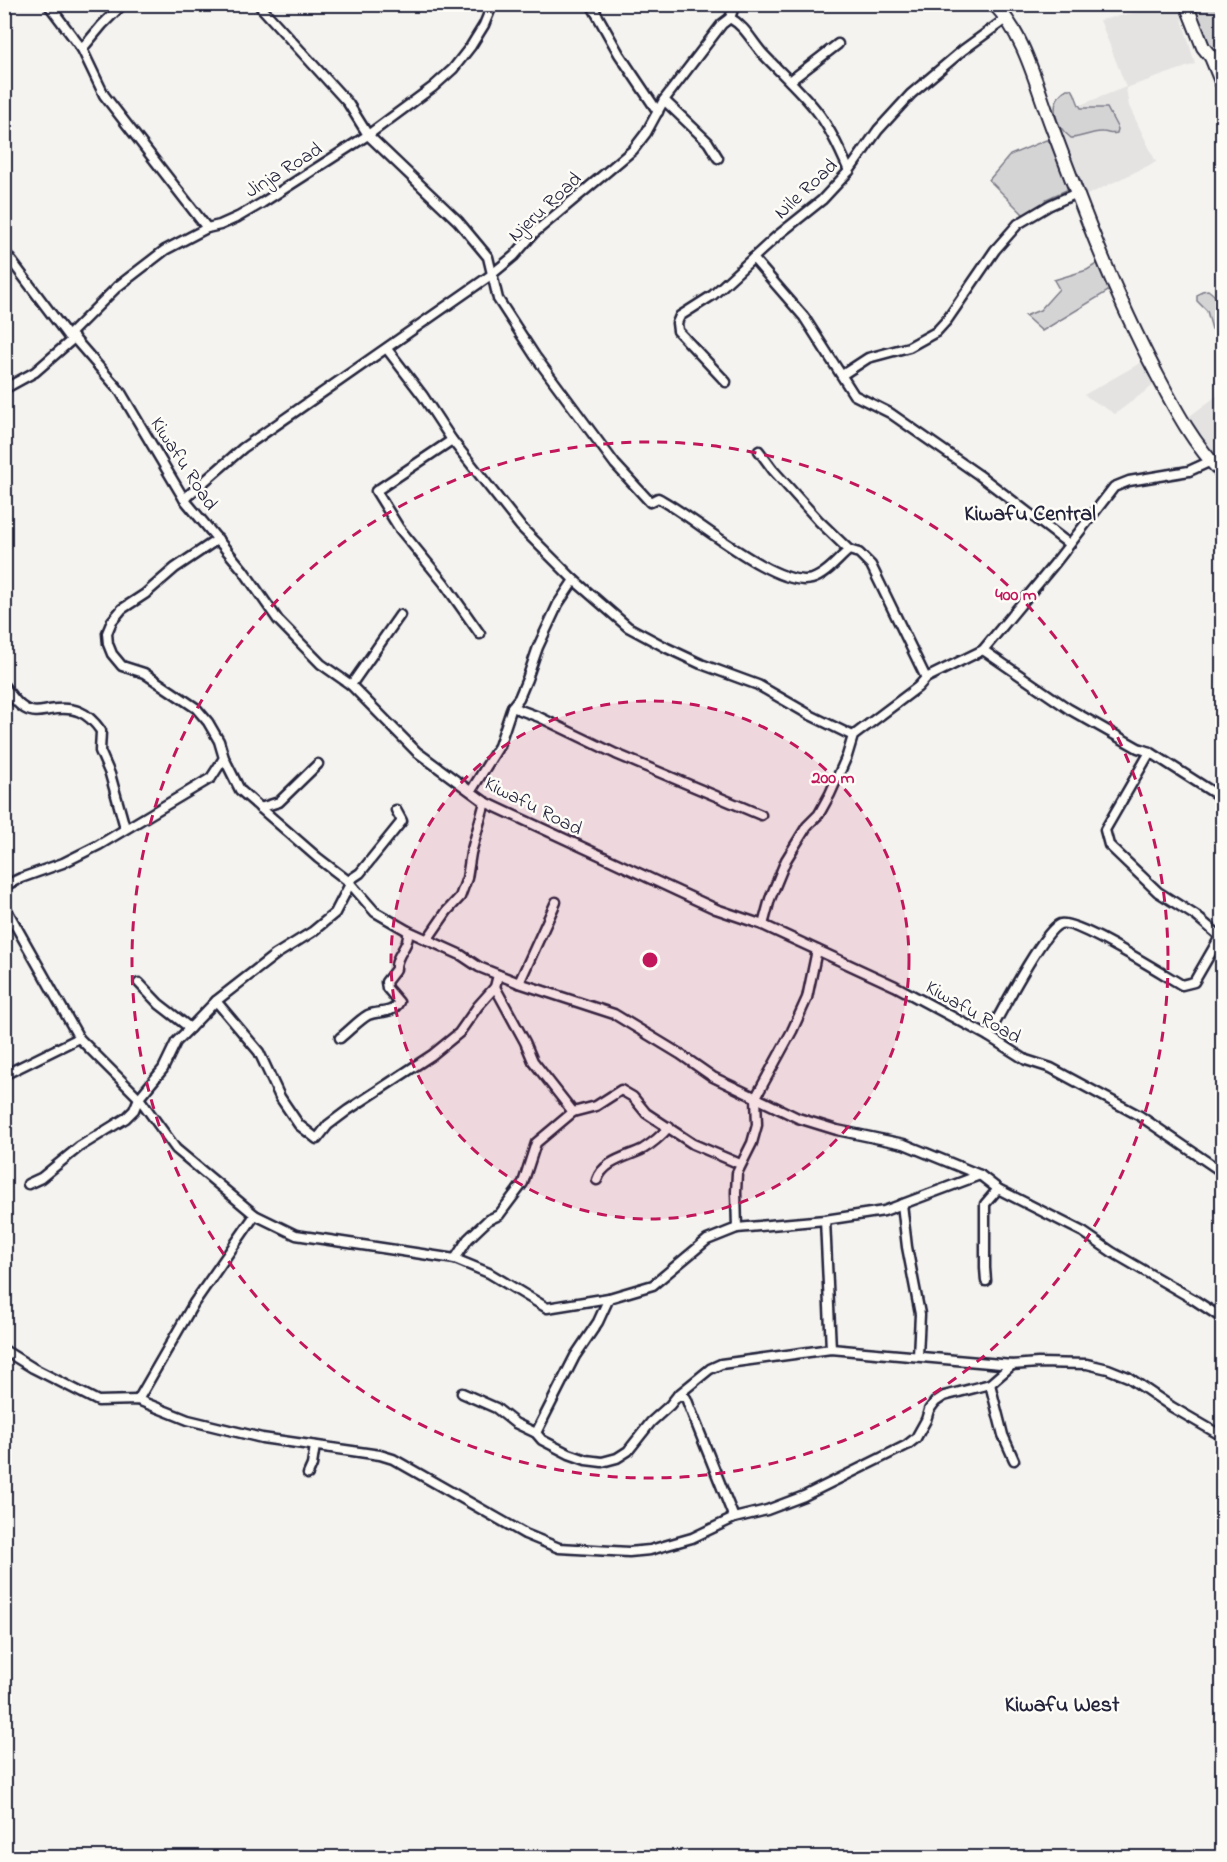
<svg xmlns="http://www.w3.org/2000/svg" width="1227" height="1862" font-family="'Indie Flower',sans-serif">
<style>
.built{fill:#e4e3e2}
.green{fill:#d5d4d5;stroke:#7c7b88;stroke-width:1.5}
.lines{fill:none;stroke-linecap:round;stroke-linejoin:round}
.street-casing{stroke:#22223b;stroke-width:13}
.secondary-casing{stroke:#22223b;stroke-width:16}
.street{stroke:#fdfcf7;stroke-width:8}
.secondary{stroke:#fdfcf7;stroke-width:12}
.ring{fill:none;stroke:#c2185b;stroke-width:3;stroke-dasharray:10 8}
.labels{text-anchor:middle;stroke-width:5;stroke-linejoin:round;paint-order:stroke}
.street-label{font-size:20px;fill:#22223b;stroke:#fdfcf7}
.quarter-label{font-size:22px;font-weight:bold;fill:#22223b;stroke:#fdfcf7}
.centre{fill:#c2185b;stroke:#fdfcf7;stroke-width:3}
.ring-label{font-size:18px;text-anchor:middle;font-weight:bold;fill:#c2185b;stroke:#fdfcf7;stroke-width:5;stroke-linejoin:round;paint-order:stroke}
</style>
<rect width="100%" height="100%" fill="#f4f3ef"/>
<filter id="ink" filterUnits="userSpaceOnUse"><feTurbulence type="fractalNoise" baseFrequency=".0167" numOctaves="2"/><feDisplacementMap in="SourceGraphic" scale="12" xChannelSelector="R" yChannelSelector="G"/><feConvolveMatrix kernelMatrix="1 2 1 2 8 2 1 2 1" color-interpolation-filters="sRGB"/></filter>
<g filter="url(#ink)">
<g class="built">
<path d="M 1172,5 L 1178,5 L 1195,64 L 1126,88 L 1129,106 L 1156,162 L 1083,197 L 1052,116 L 1126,87 L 1100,20 Z"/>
<path d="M 1142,362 L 1155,384 L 1115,414 L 1084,395 Z"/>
<path d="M 1222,392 L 1222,465 L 1202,442 L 1187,418 Z"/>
</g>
<g class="green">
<path d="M 1192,5 L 1222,5 L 1222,77 L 1210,53 Z"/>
<path d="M 1067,89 L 1072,89 C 1077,96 1076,102 1081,108 L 1107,108 L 1118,129 L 1117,133 C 1109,135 1109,132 1102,132 C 1094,131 1080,138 1071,138 C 1055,126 1047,101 1067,89 Z"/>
<path d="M 1046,140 L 1051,142 L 1071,188 L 1046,199 L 1030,221 L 989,180 L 1010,155 Z"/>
<path d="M 1101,261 L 1110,290 L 1042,331 L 1025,316 L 1040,310 L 1059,289 L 1054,280 L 1087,270 Z"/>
<path d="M 1208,290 C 1223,300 1223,314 1222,330 L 1212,329 L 1207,311 L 1197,301 L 1197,296 L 1202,291 Z"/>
</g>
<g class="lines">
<defs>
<g id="street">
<path d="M 48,4 L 82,49 L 104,95 L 207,228"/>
<path d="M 258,4 L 348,103 L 368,135 L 458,221 L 488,257 L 498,299 L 535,356 L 615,464 L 650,502 L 658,498 C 692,515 775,589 812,579 C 826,575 838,559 849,550"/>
<path d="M 591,4 L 619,54 L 658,112"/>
<path d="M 730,18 L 735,4"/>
<path d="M 82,49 L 102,25 L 123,4"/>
<path d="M 790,81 L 838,44"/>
<path d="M 664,100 L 708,142 L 718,158"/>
<path d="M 4,251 L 68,336 L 74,338 L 120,391 L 184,499 L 243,570 L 278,620 L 321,664 L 351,685 L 417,752 L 485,802 L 716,909 L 763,925 L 895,986 L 988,1036 L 1026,1060 L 1051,1068 L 1140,1116 L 1222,1172"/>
<path d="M 753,258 L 804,317 L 854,395 L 890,413 L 979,475 L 1069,544"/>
<path d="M 68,336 L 117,287 L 165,250 L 207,228 L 220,225 L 238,217 L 262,203 L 368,135 L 433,87 L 453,69 L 471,46 L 484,25 L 491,8 L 494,4"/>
<path d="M 387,349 L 423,396 L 452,440 L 521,527 L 574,580 L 628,627 L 667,648 L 701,664 L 758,685 L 810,715 L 853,736"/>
<path d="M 842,375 L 868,358 L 909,347 L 936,332 L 947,320 L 995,250 L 1018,224 L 1050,205 L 1077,193"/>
<path d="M 726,382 L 678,331 L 677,323 L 680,316 L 713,295 L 777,236 L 822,200 L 849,171 L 878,130 L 911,94 L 963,50 L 1007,18"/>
<path d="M 4,389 L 35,372 L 74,338"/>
<path d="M 452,440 L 376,491 L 399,528 L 444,583 L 480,634"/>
<path d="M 759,451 L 773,470 L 819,521 L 849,550 L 859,553 L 871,565 L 926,678"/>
<path d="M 184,499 L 243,448 L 491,275 L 514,256 L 534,233 L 633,150 L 646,133 L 664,100 L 722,24 L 730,18 C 746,27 752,42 764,55 C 781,73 800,90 816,110 C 828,125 841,152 849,171"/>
<path d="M 218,539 L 175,568 L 145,594 L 122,609 L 112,621 L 107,633 L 108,644 L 112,654 L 122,666 L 144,673 L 196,708 L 208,722 L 219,741 L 224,758 L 240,790 L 318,858 L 348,881 L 375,912 L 408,931 L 461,955 L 479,967 L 519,983 L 614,1014 L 680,1054 L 713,1077 L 798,1118 L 837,1130 L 904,1144 L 980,1175 L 998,1189 L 1083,1232 L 1112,1252 L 1193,1299 L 1222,1318"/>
<path d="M 983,650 L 1069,709 L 1138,748 L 1150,752 L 1222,798"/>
<path d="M 351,685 L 400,615"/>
<path d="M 4,686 C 11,695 19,708 31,711 C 36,713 43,711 49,710 C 74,706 87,711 101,731 L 100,751 L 110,774 L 124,824 L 124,829"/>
<path d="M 512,707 L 539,717 L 616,754 L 761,815"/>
<path d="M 1150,752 L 1105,830 L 1109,845 L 1158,892 L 1196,916 L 1222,938"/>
<path d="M 471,791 L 499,746 L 512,707 L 519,698 L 527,679 L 538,647 L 558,604 L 574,580"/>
<path d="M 260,808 L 279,802 L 318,764"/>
<path d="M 348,881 L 360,873 L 402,821 L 396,810"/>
<path d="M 4,886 L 21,878 L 63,863 L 99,845 L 211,778 L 224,758"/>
<path d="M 4,905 L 79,1038 L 139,1098 L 176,1149 L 255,1215 L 296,1235 L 455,1259 L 489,1273 L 547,1308 L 609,1298"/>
<path d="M 763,925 L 770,899 L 786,860 L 807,826 L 819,814 L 830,794 L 847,756 L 853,736 L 918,687 L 926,678 L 983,650 L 1056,562 L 1114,487 L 1129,481 L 1189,471 L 1211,461"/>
<path d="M 427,940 L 447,911 L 460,897 L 467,878 L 471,853 L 485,802"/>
<path d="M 139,983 L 159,1004 L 190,1028"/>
<path d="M 519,983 L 556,902"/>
<path d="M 216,1001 L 259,1052 L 280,1097 L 299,1125 L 317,1139 L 328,1125 L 348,1110 L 432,1055 L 459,1033 L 478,1006 L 495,987 L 498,975"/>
<path d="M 988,1036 C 998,1018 1044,929 1060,924 C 1076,919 1163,974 1182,985 L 1194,982 L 1220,937"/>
<path d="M 340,1038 C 349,1031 359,1020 368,1015 C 380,1010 392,1015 399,1002 L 387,988 L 386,982 L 396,969 C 395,954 410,947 408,931"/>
<path d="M 4,1075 L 79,1038"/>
<path d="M 573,1112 L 596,1106 L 621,1090 L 633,1097 L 646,1113 L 693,1144 L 740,1164"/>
<path d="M 597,1180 C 603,1161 627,1157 643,1149 C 653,1143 661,1136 669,1127"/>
<path d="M 28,1184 L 41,1178 L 79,1147 L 126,1118 L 134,1110 L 139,1098 L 163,1069 L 176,1042 L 190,1028 L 216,1001 L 275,955 L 312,932 L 335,913 L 350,884"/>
<path d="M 902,1204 L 907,1247 L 920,1314 L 918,1356"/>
<path d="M 825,1220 L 831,1349"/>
<path d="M 737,1228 L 736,1192 L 737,1173 L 752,1143 L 757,1125 L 756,1097 L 792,1031 L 807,998 L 817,950"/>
<path d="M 455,1259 L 468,1239 L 488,1220 L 499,1215 L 523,1183 L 536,1143 L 573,1112 L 533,1061 L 525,1042 L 495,987"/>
<path d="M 986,1281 L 985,1268 L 985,1204 L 998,1189"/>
<path d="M 4,1350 L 33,1368 L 98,1401 L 138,1400 L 188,1420 L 262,1438 L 380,1455 L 393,1459 L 525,1534 L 559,1548 L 629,1552 L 650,1550 L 692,1538 L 734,1518 L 767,1510 L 804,1496 L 907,1445 L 916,1438 L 926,1420 L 929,1410 L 935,1402 L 944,1396 L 990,1384 L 1012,1365"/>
<path d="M 990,1384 L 1003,1435 L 1014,1460"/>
<path d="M 462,1393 L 496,1408 L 515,1423 L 536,1433 L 542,1440 L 569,1454 L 586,1460 L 602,1462 L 617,1458 L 628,1451 L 651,1422 L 670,1405 L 678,1395 L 710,1369 L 721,1364 L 831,1349 L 1012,1365 L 1038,1363 L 1087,1364 L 1108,1369 L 1128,1377 L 1172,1407 L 1222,1436"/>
<path d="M 678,1395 L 686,1398 L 734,1518"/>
<path d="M 138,1400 L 194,1303 L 255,1215"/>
<path d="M 536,1433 L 575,1356 L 598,1322 L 609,1298 L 653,1285 L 707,1240 L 737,1228 L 825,1220 L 884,1211 L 980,1175"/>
<path d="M 308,1474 L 312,1465 L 315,1446"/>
</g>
<g id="secondary">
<path d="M 994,4 C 1026,37 1036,86 1052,127 C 1083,210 1114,293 1155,371 C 1174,407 1193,444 1222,473"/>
<path d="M 1186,4 L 1203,47 L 1211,57 L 1222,84"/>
</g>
</defs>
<use href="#street" class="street-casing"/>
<use href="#secondary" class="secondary-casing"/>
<use href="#street" class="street"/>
<use href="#secondary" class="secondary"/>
</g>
</g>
<circle cx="650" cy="960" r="259" fill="#c2185b" fill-opacity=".12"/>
<g class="ring">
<circle cx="650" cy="960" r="259"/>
<circle cx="650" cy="960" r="518"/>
</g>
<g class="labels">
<g class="street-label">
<text transform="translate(283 169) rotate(-32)" y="7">Jinja Road</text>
<text transform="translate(805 188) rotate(-43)" y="7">Nile Road</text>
<text transform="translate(544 206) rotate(-43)" y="7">Njeru Road</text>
<text transform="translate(185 463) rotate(57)" y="7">Kiwafu Road</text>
<text transform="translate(534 805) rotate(27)" y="7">Kiwafu Road</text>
<text transform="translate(974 1011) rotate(30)" y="7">Kiwafu Road</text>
</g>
<g class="quarter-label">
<text x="1030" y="520">Kiwafu Central</text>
<text x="1062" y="1711">Kiwafu West</text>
</g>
</g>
<circle cx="650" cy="960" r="9" class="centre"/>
<g class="ring-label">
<text x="1016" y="600">400 m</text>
<text x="833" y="783">200 m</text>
</g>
<rect width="1227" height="1862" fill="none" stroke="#fdfcf7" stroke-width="24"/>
<rect x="12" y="12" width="1203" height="1838" fill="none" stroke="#22223b" stroke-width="2" filter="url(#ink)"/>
</svg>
